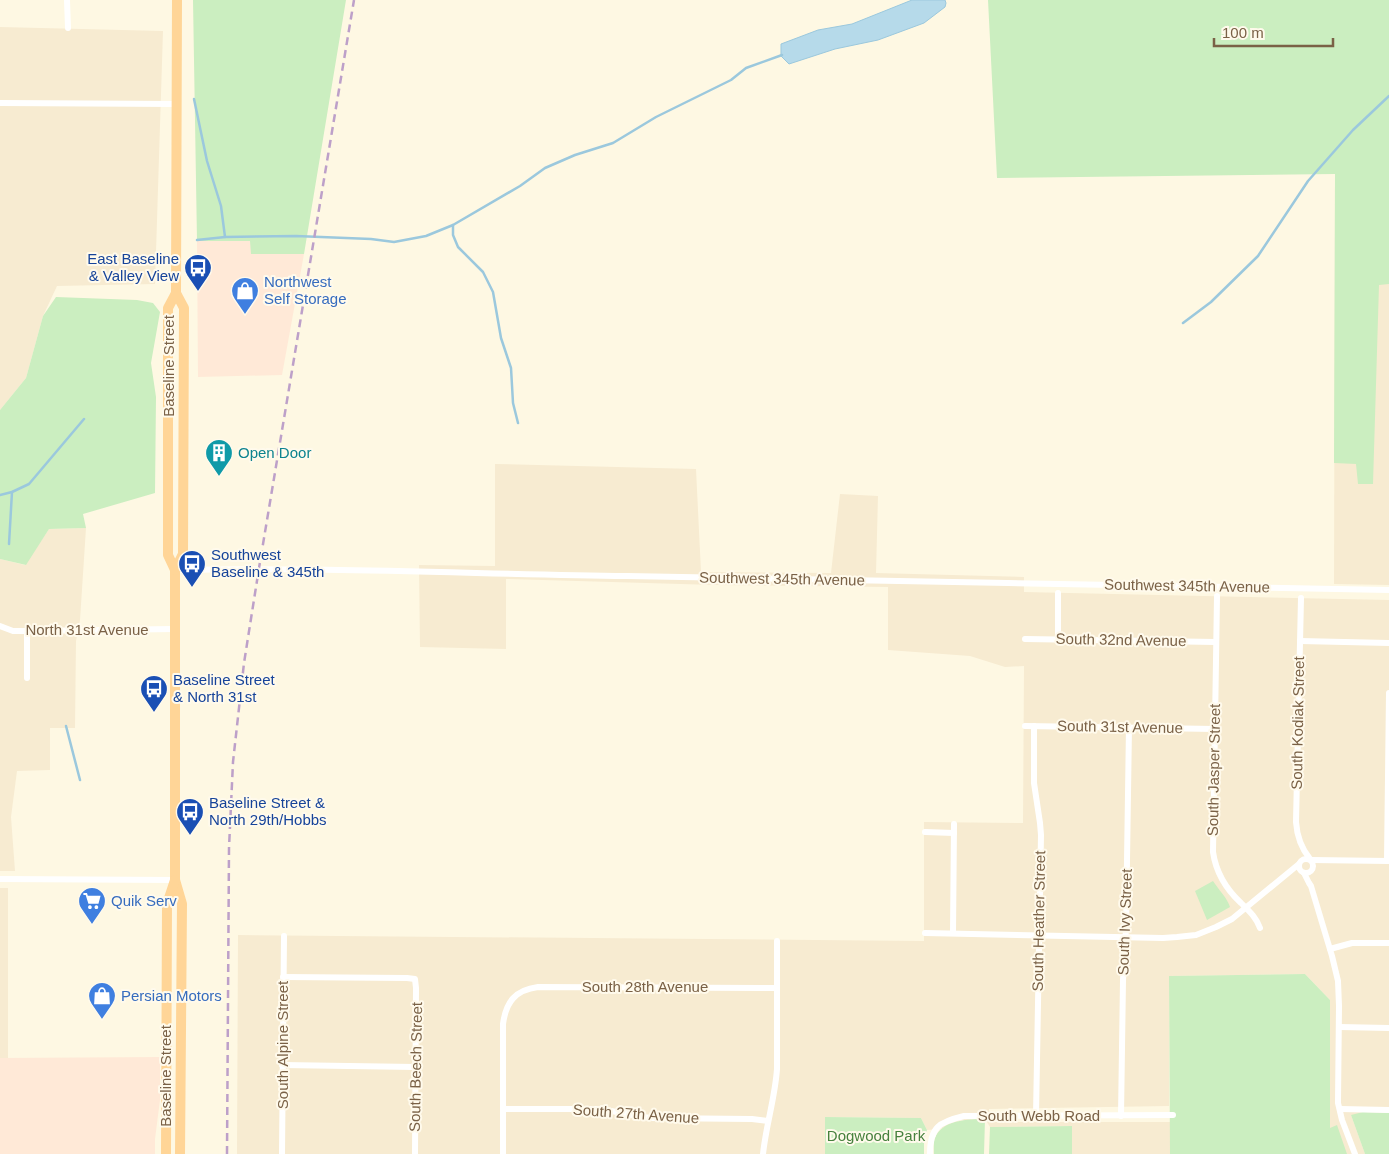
<svg xmlns="http://www.w3.org/2000/svg" width="1389" height="1154" font-family="Helvetica,sans-serif">
<style>
.residential{fill:#f7ebd1}
.commercial{fill:#ffe9d7}
.green{fill:#cbeec0}
.water{fill:#b6daea;stroke:#9bc8dd}
.lines{fill:none;stroke-linecap:round;stroke-linejoin:round}
.stream{stroke:#9bc8dd;stroke-width:2.5}
.minor{stroke:#fff;stroke-width:6}
.trunk{stroke:#ffd597;stroke-width:10}
.rail{stroke:#bda0c9;stroke-width:2.5;stroke-dasharray:8 5;stroke-linecap:butt}
.labels{text-anchor:middle;stroke-width:4;stroke-linejoin:round;paint-order:stroke}
.transit-label{font-size:15px;fill:#164399;stroke:#fffaec;text-anchor:start}
.shop-label{font-size:15px;fill:#366cbe;stroke:#fffaec;text-anchor:start}
.street-label{font-size:15px;fill:#7a6146;stroke:#fffaec}
.culture-label{font-size:15px;fill:#0d838f;stroke:#fffaec;text-anchor:start}
.park-label{font-size:15px;fill:#46813d;stroke:#fffaec}
</style>
<rect width="100%" height="100%" fill="#fef8e3"/>
<g class="residential">
<path d="M 0,27 L 163,31 L 155,284 L 57,286 L 43,316 L 26,378 L 0,410 Z"/>
<path d="M 1335,174 L 1389,175 L 1389,585 L 1334,584 Z"/>
<path d="M 495,464 L 696,469 L 701,572 L 831,573 L 840,494 L 878,496 L 876,573 L 1024,577 L 1024,592 L 1389,600 L 1389,1115 L 1351,1115 L 1365,1154 L 1330,1154 L 1330,1000 L 1305,974 L 1169,976 L 1169,1106 L 989,1109 L 990,1122 L 1170,1122 L 1170,1154 L 1072,1154 L 1072,1126 L 990,1127 L 985,1119 L 961,1120 L 940,1129 L 927,1130 L 921,1118 L 825,1117 L 825,1154 L 237,1154 L 238,935 L 924,941 L 924,822 L 1023,823 L 1024,666 L 1005,667 L 970,656 L 888,650 L 888,587 L 715,585 L 506,579 L 506,649 L 420,647 L 419,565 L 495,566 Z"/>
<path d="M 86,528 L 80,620 L 76,641 L 75,728 L 50,728 L 50,770 L 17,771 L 11,817 L 15,871 L 0,871 L 0,559 L 25,565 L 49,529 Z"/>
<rect x="0" y="888" width="8" height="170"/>
</g>
<g class="commercial">
<path d="M 197,241 L 251,241 L 251,254 L 304,254 L 282,375 L 198,377 Z"/>
<path d="M 160,1057 L 160,1100 L 155,1139 L 155,1154 L 0,1154 L 0,1058 Z"/>
</g>
<g class="green">
<path d="M 193,0 L 346,0 L 304,254 L 251,254 L 250,241 L 197,241 Z"/>
<path d="M 988,0 L 1389,0 L 1389,284 L 1379,285 L 1373,484 L 1358,484 L 1356,464 L 1334,463 L 1335,174 L 997,178 Z"/>
<path d="M 56,297 L 137,300 L 153,303 L 160,312 L 151,363 L 156,397 L 155,493 L 83,514 L 86,528 L 49,529 L 26,565 L 0,559 L 0,410 L 26,378 L 43,316 Z"/>
<path d="M 1213,881 C 1218,889 1228,899 1230,907 L 1207,920 L 1195,891 Z"/>
<path d="M 1305,974 L 1330,1000 L 1330,1128 L 1337,1125 L 1347,1154 L 1170,1154 L 1169,976 Z"/>
<path d="M 1363,1112 L 1389,1113 L 1389,1154 L 1365,1154 L 1351,1115 Z"/>
<path d="M 825,1117 L 921,1118 L 927,1130 L 924,1140 L 924,1154 L 825,1154 Z"/>
<path d="M 985,1119 L 984,1154 L 934,1154 C 934,1149 933,1142 935,1138 C 942,1120 968,1119 985,1119 Z"/>
<path d="M 1072,1126 L 1072,1154 L 989,1154 L 990,1127 Z"/>
</g>
<path class="water" d="M 912,0 L 945,0 L 946,3 L 945,7 L 924,23 L 878,40 L 835,49 L 789,64 L 781,56 L 781,44 L 818,30 L 852,24 Z"/>
<g class="lines">
<g class="stream">
<path d="M 194,99 L 207,161 L 221,206 L 225,237"/>
<path d="M 453,225 L 453,235 L 458,247 L 483,272 L 493,292 L 501,338 L 511,368 L 513,403 L 518,423"/>
<path d="M 197,240 L 225,237 L 296,236 L 371,239 L 394,242 L 426,236 L 453,225 L 520,186 L 545,168 L 575,155 L 613,143 L 656,117 L 731,80 L 746,68 L 782,55"/>
<path d="M 1183,323 L 1211,302 L 1258,256 L 1308,181 L 1353,130 L 1389,96"/>
<path d="M 0,495 L 12,492 L 29,484 L 84,419"/>
<path d="M 9,544 L 12,492"/>
<path d="M 66,726 L 80,780"/>
</g>
<g class="minor">
<path d="M 67,0 L 68,28"/>
<path d="M 0,103 L 177,104"/>
<path d="M 175,570 C 326,567 476,574 627,576 C 881,581 1135,585 1389,590"/>
<path d="M 1217,596 L 1213,852 C 1216,873 1226,889 1241,903 C 1249,911 1256,917 1260,928"/>
<path d="M 1301,598 L 1296,822 C 1297,837 1301,848 1310,859"/>
<path d="M 0,626 L 13,631 L 27,631 L 175,629"/>
<path d="M 1025,639 L 1216,642"/>
<path d="M 1058,639 L 1058,593"/>
<path d="M 1300,641 L 1389,643"/>
<path d="M 27,678 L 27,631"/>
<path d="M 1025,726 L 1215,729"/>
<path d="M 1034,726 L 1034,783 L 1040,823 L 1041,835 L 1036,1116"/>
<path d="M 925,832 L 954,833"/>
<circle cx="1306" cy="866" r="7"/>
<path d="M 1311,860 L 1389,861"/>
<path d="M 1387,861 L 1389,693"/>
<path d="M 1304,873 L 1309,883 L 1311,886 L 1332,956 L 1338,981 L 1339,1006 L 1338,1103 L 1342,1120 L 1355,1154"/>
<path d="M 0,879 L 175,880"/>
<path d="M 925,933 L 1163,938 L 1177,937 L 1196,935 L 1216,927 L 1232,919 L 1299,864"/>
<path d="M 953,933 L 954,824"/>
<path d="M 1330,949 L 1352,943 L 1389,943"/>
<path d="M 283,977 L 407,978 L 415,979 L 416,988 L 415,1154"/>
<path d="M 1339,1027 L 1389,1028"/>
<path d="M 282,1065 L 415,1067"/>
<path d="M 503,1109 L 599,1109 C 616,1111 633,1116 650,1118 L 752,1119 L 768,1121"/>
<path d="M 1340,1109 L 1389,1110"/>
<path d="M 1121,1116 L 1123,980 L 1126,928 L 1129,727"/>
<path d="M 282,1154 L 284,936"/>
<path d="M 503,1154 L 503,1024 C 506,1002 515,990 538,987 L 777,988"/>
<path d="M 763,1154 C 766,1125 775,1098 777,1069 L 777,941"/>
<path d="M 930,1154 C 930,1127 939,1122 964,1116 L 1173,1115"/>
</g>
<g class="trunk">
<path d="M 177,0 L 176,293 L 168,308 L 168,555 L 175,570 L 175,880 L 182,904 L 180,1154"/>
<path d="M 175,570 L 183,554 L 184,308 L 176,293"/>
<path d="M 166,1154 L 167,904 L 175,880"/>
</g>
<path class="rail" d="M 227,1154 L 229,848 L 233,762 L 244,663 L 259,568 L 354,0"/>
</g>
<defs>
<symbol id="bus-pin" viewBox="-11 -11 22 30"><path d="M0 17L-7.5 6A9.5 9.5 0 1 1 7.5 6Z" fill="#1a4fb4" stroke="#fffaec"/><path d="M-5-6H5V4H4V6H2V4H-2V6H-4V4H-5ZM-3.5-4V0h7V-4ZM-3.5 1.2v1.5H-2V1.2ZM2 1.2v1.5H3.5V1.2Z" fill="#fff"/></symbol>
<symbol id="shop-pin" viewBox="-11 -11 22 30"><path d="M0 17L-7.5 6A9.5 9.5 0 1 1 7.5 6Z" fill="#3f7fe0" stroke="#fffaec"/><path d="M-5-2.5h2.3a2.7 3.5 0 0 1 5.4 0H5L5.5 6h-11ZM-1.5-2.5h3a1.5 2.3 0 0 0-3 0Z" fill="#fff"/></symbol>
<symbol id="building-pin" viewBox="-11 -11 22 30"><path d="M0 17L-7.5 6A9.5 9.5 0 1 1 7.5 6Z" fill="#0f9aa8" stroke="#fffaec"/><path d="M-4-6H4V6H1V3H-1V6H-4ZM-2.5-4.3h1.7v1.8h-1.7ZM.8-4.3h1.7v1.8H.8ZM-2.5-1h1.7V.8h-1.7ZM.8-1h1.7V.8H.8Z" fill="#fff"/></symbol>
<symbol id="supermarket-pin" viewBox="-11 -11 22 30"><path d="M0 17L-7.5 6A9.5 9.5 0 1 1 7.5 6Z" fill="#3f7fe0" stroke="#fffaec"/><path d="M-6-5.5h2.5l.6 2H6L4.5 2H-2.5L-4.4-4H-6ZM-1.5 3.2a1.3 1.3 0 1 0 .1 0ZM3 3.2a1.3 1.3 0 1 0 .1 0Z" fill="#fff"/></symbol>
</defs>
<g fill-rule="evenodd">
<use href="#bus-pin" x="182" y="252" width="32" height="43"/>
<use href="#shop-pin" x="229" y="275" width="32" height="43"/>
<use href="#building-pin" x="203" y="437" width="32" height="43"/>
<use href="#bus-pin" x="176" y="548" width="32" height="43"/>
<use href="#bus-pin" x="138" y="673" width="32" height="43"/>
<use href="#bus-pin" x="174" y="796" width="32" height="43"/>
<use href="#supermarket-pin" x="76" y="885" width="32" height="43"/>
<use href="#shop-pin" x="86" y="980" width="32" height="43"/>
</g>
<g class="labels">
<g class="transit-label">
<text x="179" y="264" text-anchor="end">East Baseline<tspan x="179" dy="17">&amp; Valley View</tspan></text>
<text x="211" y="560">Southwest<tspan x="211" dy="17">Baseline &amp; 345th</tspan></text>
<text x="173" y="685">Baseline Street<tspan x="173" dy="17">&amp; North 31st</tspan></text>
<text x="209" y="808">Baseline Street &amp;<tspan x="209" dy="17">North 29th/Hobbs</tspan></text>
</g>
<g class="shop-label">
<text x="264" y="287">Northwest<tspan x="264" dy="17">Self Storage</tspan></text>
<text x="111" y="906">Quik Serv</text>
<text x="121" y="1001">Persian Motors</text>
</g>
<g class="street-label">
<text transform="translate(169 366) rotate(-90)" y="5">Baseline Street</text>
<text transform="translate(782 579) rotate(1)" y="5">Southwest 345th Avenue</text>
<text transform="translate(1187 586) rotate(1)" y="5">Southwest 345th Avenue</text>
<text x="87" y="635">North 31st Avenue</text>
<text transform="translate(1121 640) rotate(1)" y="5">South 32nd Avenue</text>
<text transform="translate(1298 723) rotate(-89)" y="5">South Kodiak Street</text>
<text transform="translate(1120 727) rotate(1)" y="5">South 31st Avenue</text>
<text transform="translate(1214 770) rotate(-89)" y="5">South Jasper Street</text>
<text transform="translate(1039 921) rotate(-89)" y="5">South Heather Street</text>
<text transform="translate(1125 922) rotate(-88)" y="5">South Ivy Street</text>
<text x="645" y="992">South 28th Avenue</text>
<text transform="translate(283 1045) rotate(-90)" y="5">South Alpine Street</text>
<text transform="translate(416 1067) rotate(-89)" y="5">South Beech Street</text>
<text transform="translate(166 1076) rotate(-90)" y="5">Baseline Street</text>
<text transform="translate(636 1114) rotate(4)" y="5">South 27th Avenue</text>
<text x="1039" y="1121">South Webb Road</text>
</g>
<g class="culture-label">
<text x="238" y="458">Open Door</text>
</g>
<g class="park-label">
<text x="876" y="1141">Dogwood Park</text>
</g>
</g>
<path d="M1214 38v8h119v-8" fill="none" stroke="#7a6146" stroke-width="2.5"/>
<text x="1222" y="38" font-size="15" fill="#7a6146" stroke="#fffaec" stroke-width="4" paint-order="stroke">100 m</text>
</svg>
